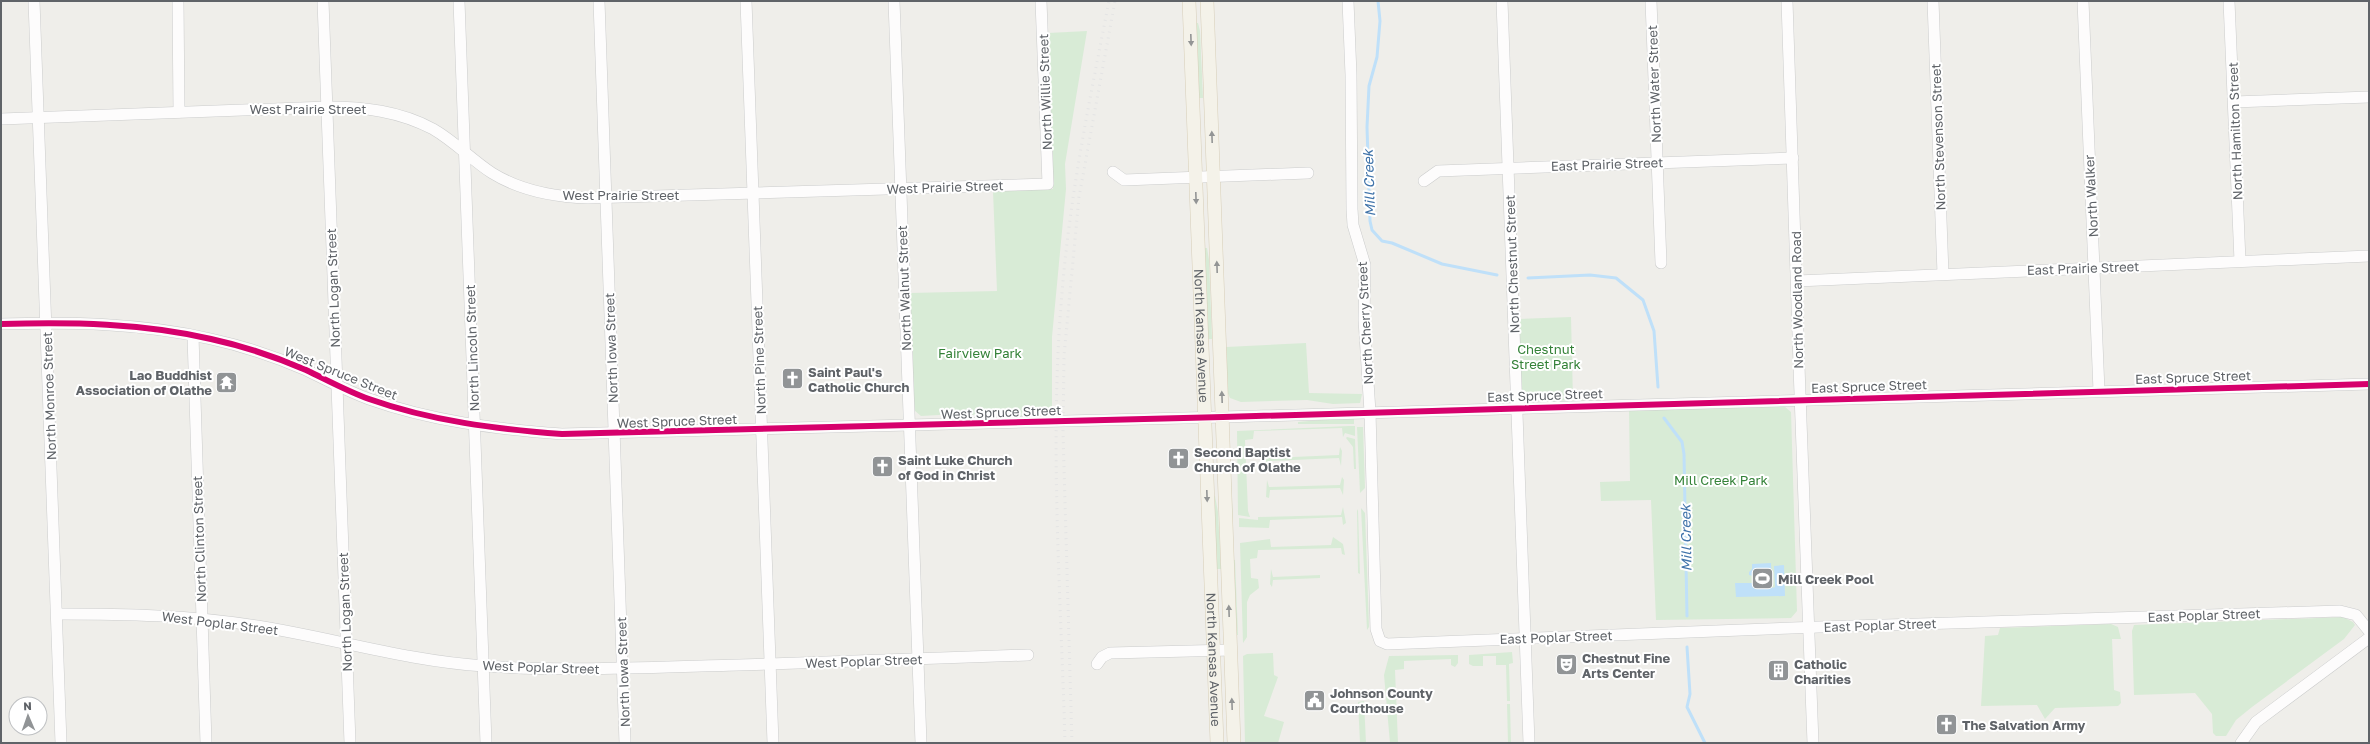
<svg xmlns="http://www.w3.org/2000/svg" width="2370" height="744" font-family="'Golos Text',sans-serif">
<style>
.green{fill:#d8ebd6}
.water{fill:#bfe0f9}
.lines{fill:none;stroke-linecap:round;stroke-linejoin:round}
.stream{stroke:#bfe0f9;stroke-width:3}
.minor-casing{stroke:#cbcccc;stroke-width:12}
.major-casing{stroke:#d7ceb8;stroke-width:14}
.minor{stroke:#fdfcfc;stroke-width:11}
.major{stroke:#f4f2e9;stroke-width:13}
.rail{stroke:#e4e4e4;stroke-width:3;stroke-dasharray:1 5;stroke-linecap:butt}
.cycleway-casing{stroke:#fff;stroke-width:8}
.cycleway{stroke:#d6006c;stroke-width:6}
.oneway{fill:#939595}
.labels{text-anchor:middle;stroke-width:4;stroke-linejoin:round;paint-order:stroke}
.street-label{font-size:13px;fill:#5f6368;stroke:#fff}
.park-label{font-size:13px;fill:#348238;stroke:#fff}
.poi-label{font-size:13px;font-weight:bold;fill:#5f6368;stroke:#fff;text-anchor:start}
.water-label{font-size:14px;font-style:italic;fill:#4174aa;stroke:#fff}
</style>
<rect width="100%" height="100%" fill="#efeeea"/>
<g class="green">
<path d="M 1194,23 L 1198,23 L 1200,31 L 1203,98 L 1199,98 L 1197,90 Z"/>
<path d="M 1087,31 L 1065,164 L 1066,189 L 1052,337 L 1052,418 L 956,414 L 921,416 L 914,410 L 909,293 L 997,291 L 993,191 L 1053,189 L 1048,33 Z"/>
<path d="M 1202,248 L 1207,248 L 1209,260 L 1212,339 L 1208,339 Z"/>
<path d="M 1571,317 L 1573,400 L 1528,401 L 1522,397 L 1518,319 Z"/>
<path d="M 1306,343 L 1309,393 L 1362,394 L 1360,403 L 1333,404 L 1307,400 L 1241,402 L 1230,398 L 1227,391 L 1226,347 Z"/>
<path d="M 1784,406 L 1791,412 L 1797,611 L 1791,618 L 1656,620 L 1651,500 L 1601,501 L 1600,482 L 1630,481 L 1629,409 Z"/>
<path d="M 1354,417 L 1354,424 L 1298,424 L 1298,422 Z"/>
<path d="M 1349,426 L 1355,426 L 1355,436 L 1345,433 L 1343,437 L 1342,428 L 1254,431 L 1253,439 L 1245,440 L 1248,511 L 1250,517 L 1238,515 L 1237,431 Z"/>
<path d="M 1357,427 L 1363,427 L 1365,488 L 1360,493 Z"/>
<path d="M 1347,437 L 1355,439 L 1356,469 L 1354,469 L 1353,447 L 1346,438 Z"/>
<path d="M 1229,438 L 1233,522 L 1232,519 Z"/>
<path d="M 1340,447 L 1342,451 L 1341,466 L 1339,458 L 1268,461 L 1268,469 L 1265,468 L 1266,450 L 1268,458 L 1339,455 Z"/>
<path d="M 1342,477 L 1344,480 L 1343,495 L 1340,488 L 1270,490 L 1269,498 L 1266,497 L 1267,480 L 1269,487 L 1340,485 Z"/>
<path d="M 1211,496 L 1215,496 L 1218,512 L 1221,569 L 1216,569 Z"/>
<path d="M 1343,507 L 1346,523 L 1343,525 L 1342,517 L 1270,520 L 1269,528 L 1239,527 L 1239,518 L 1258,520 L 1258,517 L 1341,515 Z"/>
<path d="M 1361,508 L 1365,513 L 1369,627 L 1367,630 Z"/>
<path d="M 1357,509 L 1358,511 L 1360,574 L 1358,573 Z"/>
<path d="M 1333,537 L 1343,544 L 1345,555 L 1342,554 L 1341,548 L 1258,550 L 1257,558 L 1250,559 L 1251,578 L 1258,579 L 1259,588 L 1250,595 L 1247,602 L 1247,637 L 1243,643 L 1240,543 L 1270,539 L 1271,547 L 1331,545 Z"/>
<path d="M 1233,560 L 1235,560 L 1238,635 L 1235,635 Z"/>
<path d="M 1271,569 L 1273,577 L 1320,575 L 1320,578 L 1273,580 L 1272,587 L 1270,584 Z"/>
<path d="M 2343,617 L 2353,622 L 2355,625 L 2344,639 L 2252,707 L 2236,720 L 2226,736 L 2216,736 L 2213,733 L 2212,714 L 2195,693 L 2134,695 L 2132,631 L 2134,625 Z"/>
<path d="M 2111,624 L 2118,627 L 2121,639 L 2112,639 L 2114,690 L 2120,692 L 2121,703 L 2118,706 L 2055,708 L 2045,719 L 2037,705 L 1981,706 L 1985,636 L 1998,635 L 2000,628 Z"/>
<path d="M 1512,652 L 1513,663 L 1509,664 L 1510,701 L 1507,701 L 1506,665 L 1496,665 L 1496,656 L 1483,656 L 1483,666 L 1473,666 L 1469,664 L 1469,655 Z"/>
<path d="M 1273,653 L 1274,675 L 1278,677 L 1264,716 L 1284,722 L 1278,743 L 1245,743 L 1243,656 L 1247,654 Z"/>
<path d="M 1458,655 L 1458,663 L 1455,667 L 1451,665 L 1451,659 L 1404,661 L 1404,669 L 1395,670 L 1398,743 L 1390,743 L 1384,675 L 1389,656 Z"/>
<path d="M 1364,701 L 1366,743 L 1360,743 L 1358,702 Z"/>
<path d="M 1507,704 L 1510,704 L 1511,743 L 1508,743 Z"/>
</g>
<path class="water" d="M 1771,563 L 1772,588 L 1775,587 L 1774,566 L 1784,565 L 1785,596 L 1736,597 L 1735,583 L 1753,583 L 1753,576 L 1749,575 L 1749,572 L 1752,569 L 1752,564 Z"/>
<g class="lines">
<g class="stream">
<path d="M 1378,1 L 1380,21 L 1377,57 L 1369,86 L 1367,127 L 1370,221 L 1372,230 L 1382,241 L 1392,243 L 1442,264 L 1497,275"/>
<path d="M 1528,278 L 1590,275 L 1616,278 L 1643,300 L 1654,331 L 1658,387"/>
<path d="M 1664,418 L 1682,442 L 1684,454 L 1687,616"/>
<path d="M 1687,647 L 1690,694 L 1687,707 L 1705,743"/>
</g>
<defs>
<g id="minor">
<path d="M 34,1 L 61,743"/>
<path d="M 178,1 L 179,112"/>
<path d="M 323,1 L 350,743"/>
<path d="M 459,1 L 486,743"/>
<path d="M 599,1 L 625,743"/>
<path d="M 746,1 L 773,743"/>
<path d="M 894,1 L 921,743"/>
<path d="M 1348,1 L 1351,75 L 1352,209 L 1353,225 L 1365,265 L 1364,320 L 1370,412 L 1376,629 L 1380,641 L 1387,644 L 1819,627 L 2340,611 L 2356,615 L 2369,631"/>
<path d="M 1502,1 L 1529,743"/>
<path d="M 1651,1 L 1661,263"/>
<path d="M 1787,1 C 1796,248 1802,496 1813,743"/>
<path d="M 1933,1 L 1943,274"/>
<path d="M 2083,1 L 2099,391"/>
<path d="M 2229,1 L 2240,261"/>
<path d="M 2234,102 L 2369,97"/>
<path d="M 1,119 L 327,107 C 364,107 399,111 433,129 C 454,141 472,160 492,173 C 521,191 555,197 588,198 L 1048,184 L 1041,1"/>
<path d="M 1113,172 L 1124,180 L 1308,173"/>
<path d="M 1424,181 L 1438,171 L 1793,158"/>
<path d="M 1797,281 L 2369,256"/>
<path d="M 1,324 C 72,322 142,323 211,339 C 243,346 276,357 306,370 C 327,380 347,391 369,399 C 431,421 496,429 562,434 L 1223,417 L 2369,384"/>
<path d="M 193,336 L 206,743"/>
<path d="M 57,614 C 124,614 191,615 257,626 C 333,638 407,661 484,666 C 569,672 654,667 739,665 C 835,661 932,659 1028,655"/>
<path d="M 1097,664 L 1102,657 L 1110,653 L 1231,650"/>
<path d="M 2241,743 L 2256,722 L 2369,638"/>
</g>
<g id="major">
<path id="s1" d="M 1189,1 L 1217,743"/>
<path d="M 1207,1 L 1234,743"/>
</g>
</defs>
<use href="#minor" class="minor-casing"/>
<use href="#major" class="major-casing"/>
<use href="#minor" class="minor"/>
<use href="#major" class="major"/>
<g class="rail">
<path d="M 1065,743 C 1061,594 1049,442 1062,293 C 1070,194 1090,98 1109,1"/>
<path d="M 1072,743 L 1063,433 L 1064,356 L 1079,197 L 1115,1"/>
</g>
<defs>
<path id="cycleway" d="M 1,324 C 72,322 142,323 211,339 C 243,346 276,357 306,370 C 327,380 347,391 369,399 C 431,421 496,429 562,434 L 1223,417 L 2369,384"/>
</defs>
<use href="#cycleway" class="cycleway-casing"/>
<use href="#cycleway" class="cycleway"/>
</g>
<defs><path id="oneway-solid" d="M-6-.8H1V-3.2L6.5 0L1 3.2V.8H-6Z"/></defs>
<g class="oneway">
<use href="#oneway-solid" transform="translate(1191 40) rotate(88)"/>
<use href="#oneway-solid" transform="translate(1212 137) rotate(-92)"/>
<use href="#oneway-solid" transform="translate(1196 198) rotate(88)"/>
<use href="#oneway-solid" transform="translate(1217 267) rotate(-92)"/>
<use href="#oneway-solid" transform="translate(1222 397) rotate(-92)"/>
<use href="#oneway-solid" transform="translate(1207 496) rotate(88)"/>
<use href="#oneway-solid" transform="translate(1229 611) rotate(-92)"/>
<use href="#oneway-solid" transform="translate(1232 704) rotate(-92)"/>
</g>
<defs>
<symbol id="church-square" viewBox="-11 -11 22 22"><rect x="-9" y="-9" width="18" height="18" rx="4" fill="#919496" stroke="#fff"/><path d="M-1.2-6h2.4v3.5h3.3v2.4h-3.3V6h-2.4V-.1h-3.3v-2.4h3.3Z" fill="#fff"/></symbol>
<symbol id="temple-square" viewBox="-11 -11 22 22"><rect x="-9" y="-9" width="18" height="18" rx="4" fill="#919496" stroke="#fff"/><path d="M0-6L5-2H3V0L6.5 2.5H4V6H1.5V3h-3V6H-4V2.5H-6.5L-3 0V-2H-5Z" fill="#fff"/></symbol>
<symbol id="stadium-square" viewBox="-11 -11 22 22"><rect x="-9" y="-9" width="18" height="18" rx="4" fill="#919496" stroke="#fff"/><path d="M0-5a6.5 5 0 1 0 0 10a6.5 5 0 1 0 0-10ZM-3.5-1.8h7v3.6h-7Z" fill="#fff"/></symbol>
<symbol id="theatre-square" viewBox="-11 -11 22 22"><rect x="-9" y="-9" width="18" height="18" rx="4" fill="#919496" stroke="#fff"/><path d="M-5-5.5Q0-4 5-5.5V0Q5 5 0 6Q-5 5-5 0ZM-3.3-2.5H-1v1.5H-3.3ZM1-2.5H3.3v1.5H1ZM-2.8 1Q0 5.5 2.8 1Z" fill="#fff"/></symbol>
<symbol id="building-square" viewBox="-11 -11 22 22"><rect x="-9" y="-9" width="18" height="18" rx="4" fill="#919496" stroke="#fff"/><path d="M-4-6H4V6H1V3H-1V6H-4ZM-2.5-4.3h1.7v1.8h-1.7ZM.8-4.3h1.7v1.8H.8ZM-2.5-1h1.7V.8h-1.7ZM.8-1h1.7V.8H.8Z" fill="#fff"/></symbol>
<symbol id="civic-square" viewBox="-11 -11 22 22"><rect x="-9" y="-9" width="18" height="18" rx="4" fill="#919496" stroke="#fff"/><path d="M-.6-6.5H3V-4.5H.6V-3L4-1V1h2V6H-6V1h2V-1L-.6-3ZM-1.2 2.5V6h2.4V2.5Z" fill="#fff"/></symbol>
</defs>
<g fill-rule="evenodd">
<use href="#church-square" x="780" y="366" width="25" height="25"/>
<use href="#temple-square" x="214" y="370" width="25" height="25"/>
<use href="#church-square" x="1166" y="446" width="25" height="25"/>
<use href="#church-square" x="870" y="454" width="25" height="25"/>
<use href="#stadium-square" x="1750" y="566" width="25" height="25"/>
<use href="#theatre-square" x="1554" y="652" width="25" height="25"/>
<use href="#building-square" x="1766" y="658" width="25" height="25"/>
<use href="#civic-square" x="1302" y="688" width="25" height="25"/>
<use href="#church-square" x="1934" y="712" width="25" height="25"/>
</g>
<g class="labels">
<g class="street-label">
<text transform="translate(1654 84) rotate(-92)" y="5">North Water Street</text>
<text transform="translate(1045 92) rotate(-92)" y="5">North Willie Street</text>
<text x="308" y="114">West Prairie Street</text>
<text transform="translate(2235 131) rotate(-92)" y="5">North Hamilton Street</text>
<text transform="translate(1938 137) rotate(-92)" y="5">North Stevenson Street</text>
<text transform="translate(1607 164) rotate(-2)" y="5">East Prairie Street</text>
<text transform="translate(945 187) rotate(-2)" y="5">West Prairie Street</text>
<text x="621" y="200">West Prairie Street</text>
<text transform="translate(2091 196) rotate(-93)" y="5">North Walker</text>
<text transform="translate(1512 264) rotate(-92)" y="5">North Chestnut Street</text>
<text transform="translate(2083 268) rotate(-2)" y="5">East Prairie Street</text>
<text transform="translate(333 288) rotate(-92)" y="5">North Logan Street</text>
<text transform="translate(904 288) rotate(-92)" y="5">North Walnut Street</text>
<text transform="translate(1797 300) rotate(-91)" y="5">North Woodland Road</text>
<text transform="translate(1365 323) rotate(-93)" y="5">North Cherry Street</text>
<text dy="5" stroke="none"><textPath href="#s1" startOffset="335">North Kansas Avenue</textPath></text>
<text transform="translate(472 348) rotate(-92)" y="5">North Lincoln Street</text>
<text transform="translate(611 348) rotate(-92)" y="5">North Iowa Street</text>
<text transform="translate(759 360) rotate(-92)" y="5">North Pine Street</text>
<text transform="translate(341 373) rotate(22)" y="5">West Spruce Street</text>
<text transform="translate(2193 377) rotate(-2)" y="5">East Spruce Street</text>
<text transform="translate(1869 386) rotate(-2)" y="5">East Spruce Street</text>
<text transform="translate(1545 395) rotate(-2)" y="5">East Spruce Street</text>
<text transform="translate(49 396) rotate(-92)" y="5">North Monroe Street</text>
<text transform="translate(1001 412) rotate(-2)" y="5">West Spruce Street</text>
<text transform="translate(677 421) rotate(-2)" y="5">West Spruce Street</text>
<text transform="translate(199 539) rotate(-92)" y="5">North Clinton Street</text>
<text transform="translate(345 612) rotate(-92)" y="5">North Logan Street</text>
<text transform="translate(2204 615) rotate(-2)" y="5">East Poplar Street</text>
<text transform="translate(220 623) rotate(7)" y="5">West Poplar Street</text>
<text transform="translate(1880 625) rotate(-2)" y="5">East Poplar Street</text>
<text transform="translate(1556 637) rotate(-2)" y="5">East Poplar Street</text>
<text dy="5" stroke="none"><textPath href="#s1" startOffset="659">North Kansas Avenue</textPath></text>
<text transform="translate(864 661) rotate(-2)" y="5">West Poplar Street</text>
<text transform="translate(541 667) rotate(2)" y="5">West Poplar Street</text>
<text transform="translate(623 672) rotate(-92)" y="5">North Iowa Street</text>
</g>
<g class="park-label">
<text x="1546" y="354">Chestnut<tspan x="1546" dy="15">Street Park</tspan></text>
<text x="980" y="358">Fairview Park</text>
<text x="1721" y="485">Mill Creek Park</text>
</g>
<g class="poi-label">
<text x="808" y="377">Saint Paul's<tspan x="808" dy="15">Catholic Church</tspan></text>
<text x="212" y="380" text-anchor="end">Lao Buddhist<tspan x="212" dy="15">Association of Olathe</tspan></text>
<text x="1194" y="457">Second Baptist<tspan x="1194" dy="15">Church of Olathe</tspan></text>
<text x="898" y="465">Saint Luke Church<tspan x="898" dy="15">of God in Christ</tspan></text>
<text x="1778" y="584">Mill Creek Pool</text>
<text x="1582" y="663">Chestnut Fine<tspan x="1582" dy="15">Arts Center</tspan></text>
<text x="1794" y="669">Catholic<tspan x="1794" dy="15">Charities</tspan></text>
<text x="1330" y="698">Johnson County<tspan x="1330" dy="15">Courthouse</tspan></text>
<text x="1962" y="730">The Salvation Army</text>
</g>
<g class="water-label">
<text transform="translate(1369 183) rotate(-92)" y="5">Mill Creek</text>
<text transform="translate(1686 538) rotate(-91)" y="5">Mill Creek</text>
</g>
</g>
<rect width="2370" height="744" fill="none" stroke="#5f6368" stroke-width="4"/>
<g transform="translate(28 716) rotate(358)"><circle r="19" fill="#ffffff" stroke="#bfc1c3"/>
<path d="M0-3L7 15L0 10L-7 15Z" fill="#919496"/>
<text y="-6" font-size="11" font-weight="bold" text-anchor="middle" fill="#5f6368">N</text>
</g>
</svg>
